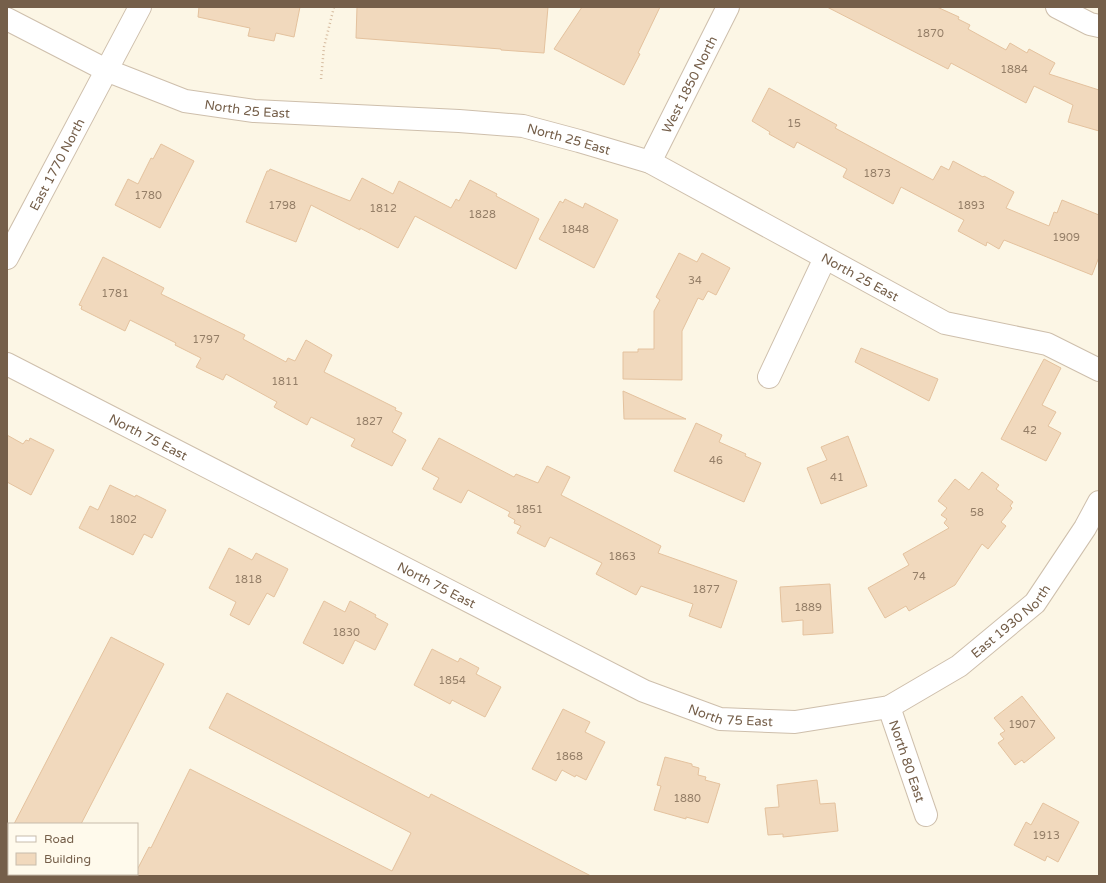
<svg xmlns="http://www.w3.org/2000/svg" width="1106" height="883" font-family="'Varela Round',sans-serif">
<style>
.building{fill:#f1d9bd;stroke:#e4c29e}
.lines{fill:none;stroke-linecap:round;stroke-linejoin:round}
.minor-casing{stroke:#cebfac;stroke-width:24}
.path{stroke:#d6bca0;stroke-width:2.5;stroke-dasharray:1 3;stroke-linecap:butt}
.minor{stroke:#fff;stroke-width:22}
.labels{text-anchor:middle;stroke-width:4;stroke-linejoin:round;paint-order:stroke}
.number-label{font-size:11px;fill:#947e67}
.street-label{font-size:13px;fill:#755f4a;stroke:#fffaec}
</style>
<rect width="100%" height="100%" fill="#fcf6e5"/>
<g class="building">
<path d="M 199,7 L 300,7 L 294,37 L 276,33 L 274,41 L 248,36 L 250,28 L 198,17 Z"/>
<path d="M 357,7 L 548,7 L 544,53 L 501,50 L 501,49 L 356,38 Z"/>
<path d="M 582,7 L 660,7 L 638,53 L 640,54 L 624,85 L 554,49 Z"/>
<path d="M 827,7 L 937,7 L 959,17 L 958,19 L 970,25 L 968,29 L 1006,50 L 1010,43 L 1027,53 L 1029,49 L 1055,63 L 1049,74 L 1099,90 L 1099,131 L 1068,122 L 1073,105 L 1034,86 L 1026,103 L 951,63 L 948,69 Z"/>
<path d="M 769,88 L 837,125 L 835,128 L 933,180 L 941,166 L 949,170 L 953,161 L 983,177 L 984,176 L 1014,192 L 1006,208 L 1049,226 L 1054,212 L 1057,213 L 1062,200 L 1099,215 L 1099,257 L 1092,275 L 1004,240 L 999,249 L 987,242 L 986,246 L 958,231 L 964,220 L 901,187 L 893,204 L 843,177 L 847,169 L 797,142 L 794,148 L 769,134 L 770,132 L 752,121 Z"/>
<path d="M 161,144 L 194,161 L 160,228 L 115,205 L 128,179 L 138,184 L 151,158 L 153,159 Z"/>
<path d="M 270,169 L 350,201 L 362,178 L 393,194 L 399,181 L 451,208 L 456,199 L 459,201 L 470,180 L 497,194 L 496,196 L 539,219 L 516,269 L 415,216 L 398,248 L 360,228 L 360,230 L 311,205 L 296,242 L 246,222 L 267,171 L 269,171 Z"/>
<path d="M 565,199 L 583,208 L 585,203 L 618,220 L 594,268 L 539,239 L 560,201 L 563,203 Z"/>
<path d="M 679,253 L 697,262 L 702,253 L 730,268 L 716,295 L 708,291 L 703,300 L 698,298 L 682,331 L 682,380 L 623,379 L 623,352 L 638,352 L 638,349 L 654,349 L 654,311 L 660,300 L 656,297 Z"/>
<path d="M 103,257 L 164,288 L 161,294 L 245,335 L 243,339 L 286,362 L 288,358 L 295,361 L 306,340 L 332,355 L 324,372 L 396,408 L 395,410 L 402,413 L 392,432 L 406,440 L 392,466 L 351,446 L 355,439 L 311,417 L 307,425 L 274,407 L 277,402 L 226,374 L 223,380 L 196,367 L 201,358 L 175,345 L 176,343 L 130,320 L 125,331 L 81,309 L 82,306 L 79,305 Z"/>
<path d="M 861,348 L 938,379 L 929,401 L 855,362 Z"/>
<path d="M 1044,359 L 1061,368 L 1042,405 L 1056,412 L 1048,426 L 1061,433 L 1046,461 L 1001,439 Z"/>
<path d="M 623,391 L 686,419 L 624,419 Z"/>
<path d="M 696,423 L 722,435 L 719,442 L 746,454 L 745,456 L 761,463 L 744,502 L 674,471 Z"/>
<path d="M 7,435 L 23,444 L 26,440 L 29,441 L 30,438 L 54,450 L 31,495 L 7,482 Z"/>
<path d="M 848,436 L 867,486 L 821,504 L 807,468 L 827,460 L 821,447 Z"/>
<path d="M 439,438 L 514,477 L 516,474 L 538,483 L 547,466 L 570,477 L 561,495 L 661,546 L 658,553 L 737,581 L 721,628 L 689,616 L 693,604 L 641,586 L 636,595 L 596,574 L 602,563 L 550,537 L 545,547 L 517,533 L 521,526 L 514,523 L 515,520 L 508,516 L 510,512 L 468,490 L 461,503 L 433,489 L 439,478 L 422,469 Z"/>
<path d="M 982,472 L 999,485 L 996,489 L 1013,502 L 1010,506 L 1012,508 L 1001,522 L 1006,526 L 988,549 L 982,544 L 955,585 L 909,611 L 906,606 L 885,618 L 868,588 L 909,565 L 903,554 L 949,528 L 944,523 L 947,519 L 941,515 L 947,508 L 938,501 L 955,479 L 969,490 Z"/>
<path d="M 110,485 L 135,497 L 136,495 L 166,510 L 152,538 L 144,534 L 133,555 L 79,528 L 90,506 L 98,510 Z"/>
<path d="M 229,548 L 252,560 L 256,553 L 288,569 L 274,597 L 267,593 L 249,625 L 230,615 L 236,602 L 209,588 Z"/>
<path d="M 830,584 L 833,633 L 803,635 L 803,620 L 782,622 L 780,587 Z"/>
<path d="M 324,601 L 345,612 L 350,601 L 376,615 L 375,617 L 388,624 L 375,650 L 355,640 L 343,664 L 303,643 Z"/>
<path d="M 111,637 L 164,664 L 81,824 L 14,824 Z"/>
<path d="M 432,649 L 458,662 L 460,658 L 479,668 L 476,674 L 501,687 L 485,717 L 452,700 L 450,704 L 414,685 Z"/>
<path d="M 227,693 L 429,798 L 431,794 L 591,876 L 134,876 L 135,874 L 137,874 L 137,870 L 149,847 L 151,848 L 190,769 L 392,871 L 411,833 L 209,728 Z"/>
<path d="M 1022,696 L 1055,738 L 1024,763 L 1022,760 L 1015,765 L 998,743 L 1004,739 L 1000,734 L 1005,731 L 994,718 Z"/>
<path d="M 563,709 L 590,722 L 585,732 L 605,742 L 586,780 L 576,775 L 575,777 L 562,770 L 556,781 L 532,769 Z"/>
<path d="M 665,757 L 692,764 L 692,766 L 699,768 L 698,775 L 706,777 L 705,780 L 720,784 L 708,823 L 686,817 L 686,819 L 654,810 L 661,786 L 657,785 Z"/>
<path d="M 817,780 L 820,804 L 835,803 L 838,831 L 783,837 L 783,834 L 768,835 L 765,808 L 779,807 L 777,785 Z"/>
<path d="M 1043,803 L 1079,822 L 1058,862 L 1047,856 L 1045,861 L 1014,845 L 1026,822 L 1031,825 Z"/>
</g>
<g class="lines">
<defs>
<g id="minor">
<path d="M 1057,7 L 1090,24 L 1099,26"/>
<path id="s1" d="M 7,19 L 106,70 L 185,101 L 254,111 L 459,121 L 523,126 L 579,141 L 650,162 L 945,323 L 1047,344 L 1099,370"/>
<path id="s2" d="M 650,162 L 728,7"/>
<path id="s3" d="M 7,258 L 140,7"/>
<path id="s4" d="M 7,364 L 644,691 L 720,719 L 795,722 L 889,707 L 959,666 L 1035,603 L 1085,528 L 1099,502"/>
<path d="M 769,377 L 825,258"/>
<path id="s5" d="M 889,707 L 926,815"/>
</g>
</defs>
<use href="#minor" class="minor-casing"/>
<path class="path" d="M 321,79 L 324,47 L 334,7"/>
<use href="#minor" class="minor"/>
</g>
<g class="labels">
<g class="number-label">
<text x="930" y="37">1870</text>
<text x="1014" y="73">1884</text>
<text x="794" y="127">15</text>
<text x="877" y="177">1873</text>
<text x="148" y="199">1780</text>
<text x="282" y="209">1798</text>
<text x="971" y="209">1893</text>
<text x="383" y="212">1812</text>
<text x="482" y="218">1828</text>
<text x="575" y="233">1848</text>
<text x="1066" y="241">1909</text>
<text x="695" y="284">34</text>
<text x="115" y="297">1781</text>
<text x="206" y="343">1797</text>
<text x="285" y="385">1811</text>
<text x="369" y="425">1827</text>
<text x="1030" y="434">42</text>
<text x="716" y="464">46</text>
<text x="837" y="481">41</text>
<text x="529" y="513">1851</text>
<text x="977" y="516">58</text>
<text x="123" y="523">1802</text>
<text x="622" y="560">1863</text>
<text x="919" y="580">74</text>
<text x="248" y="583">1818</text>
<text x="706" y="593">1877</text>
<text x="808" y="611">1889</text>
<text x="346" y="636">1830</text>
<text x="452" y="684">1854</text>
<text x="1022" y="728">1907</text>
<text x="569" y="760">1868</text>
<text x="687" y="802">1880</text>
<text x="1046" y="839">1913</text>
</g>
<g class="street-label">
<text dy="5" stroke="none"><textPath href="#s2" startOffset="87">West 1850 North</textPath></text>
<text dy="5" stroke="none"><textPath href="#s1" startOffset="259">North 25 East</textPath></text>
<text dy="5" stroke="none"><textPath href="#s1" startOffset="583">North 25 East</textPath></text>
<text dy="5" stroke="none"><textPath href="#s3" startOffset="106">East 1770 North</textPath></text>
<text dy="5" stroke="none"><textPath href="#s1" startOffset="907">North 25 East</textPath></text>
<text dy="5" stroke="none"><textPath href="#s4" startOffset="159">North 75 East</textPath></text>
<text dy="5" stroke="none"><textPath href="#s4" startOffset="483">North 75 East</textPath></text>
<text dy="5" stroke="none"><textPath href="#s4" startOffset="1117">East 1930 North</textPath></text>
<text dy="5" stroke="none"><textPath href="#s4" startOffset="807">North 75 East</textPath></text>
<text dy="5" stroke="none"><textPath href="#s5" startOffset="57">North 80 East</textPath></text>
</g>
</g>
<rect width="1106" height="883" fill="none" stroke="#755f4a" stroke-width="16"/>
<rect x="8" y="823" width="130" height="52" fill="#fffaec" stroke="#c8bcab"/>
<rect x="16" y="836" width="20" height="6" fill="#ffffff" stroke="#c8bcab"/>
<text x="44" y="843" font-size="12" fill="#755f4a">Road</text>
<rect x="16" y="853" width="20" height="12" fill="#f1d9bd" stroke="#c8bcab"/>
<text x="44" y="863" font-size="12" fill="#755f4a">Building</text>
</svg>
